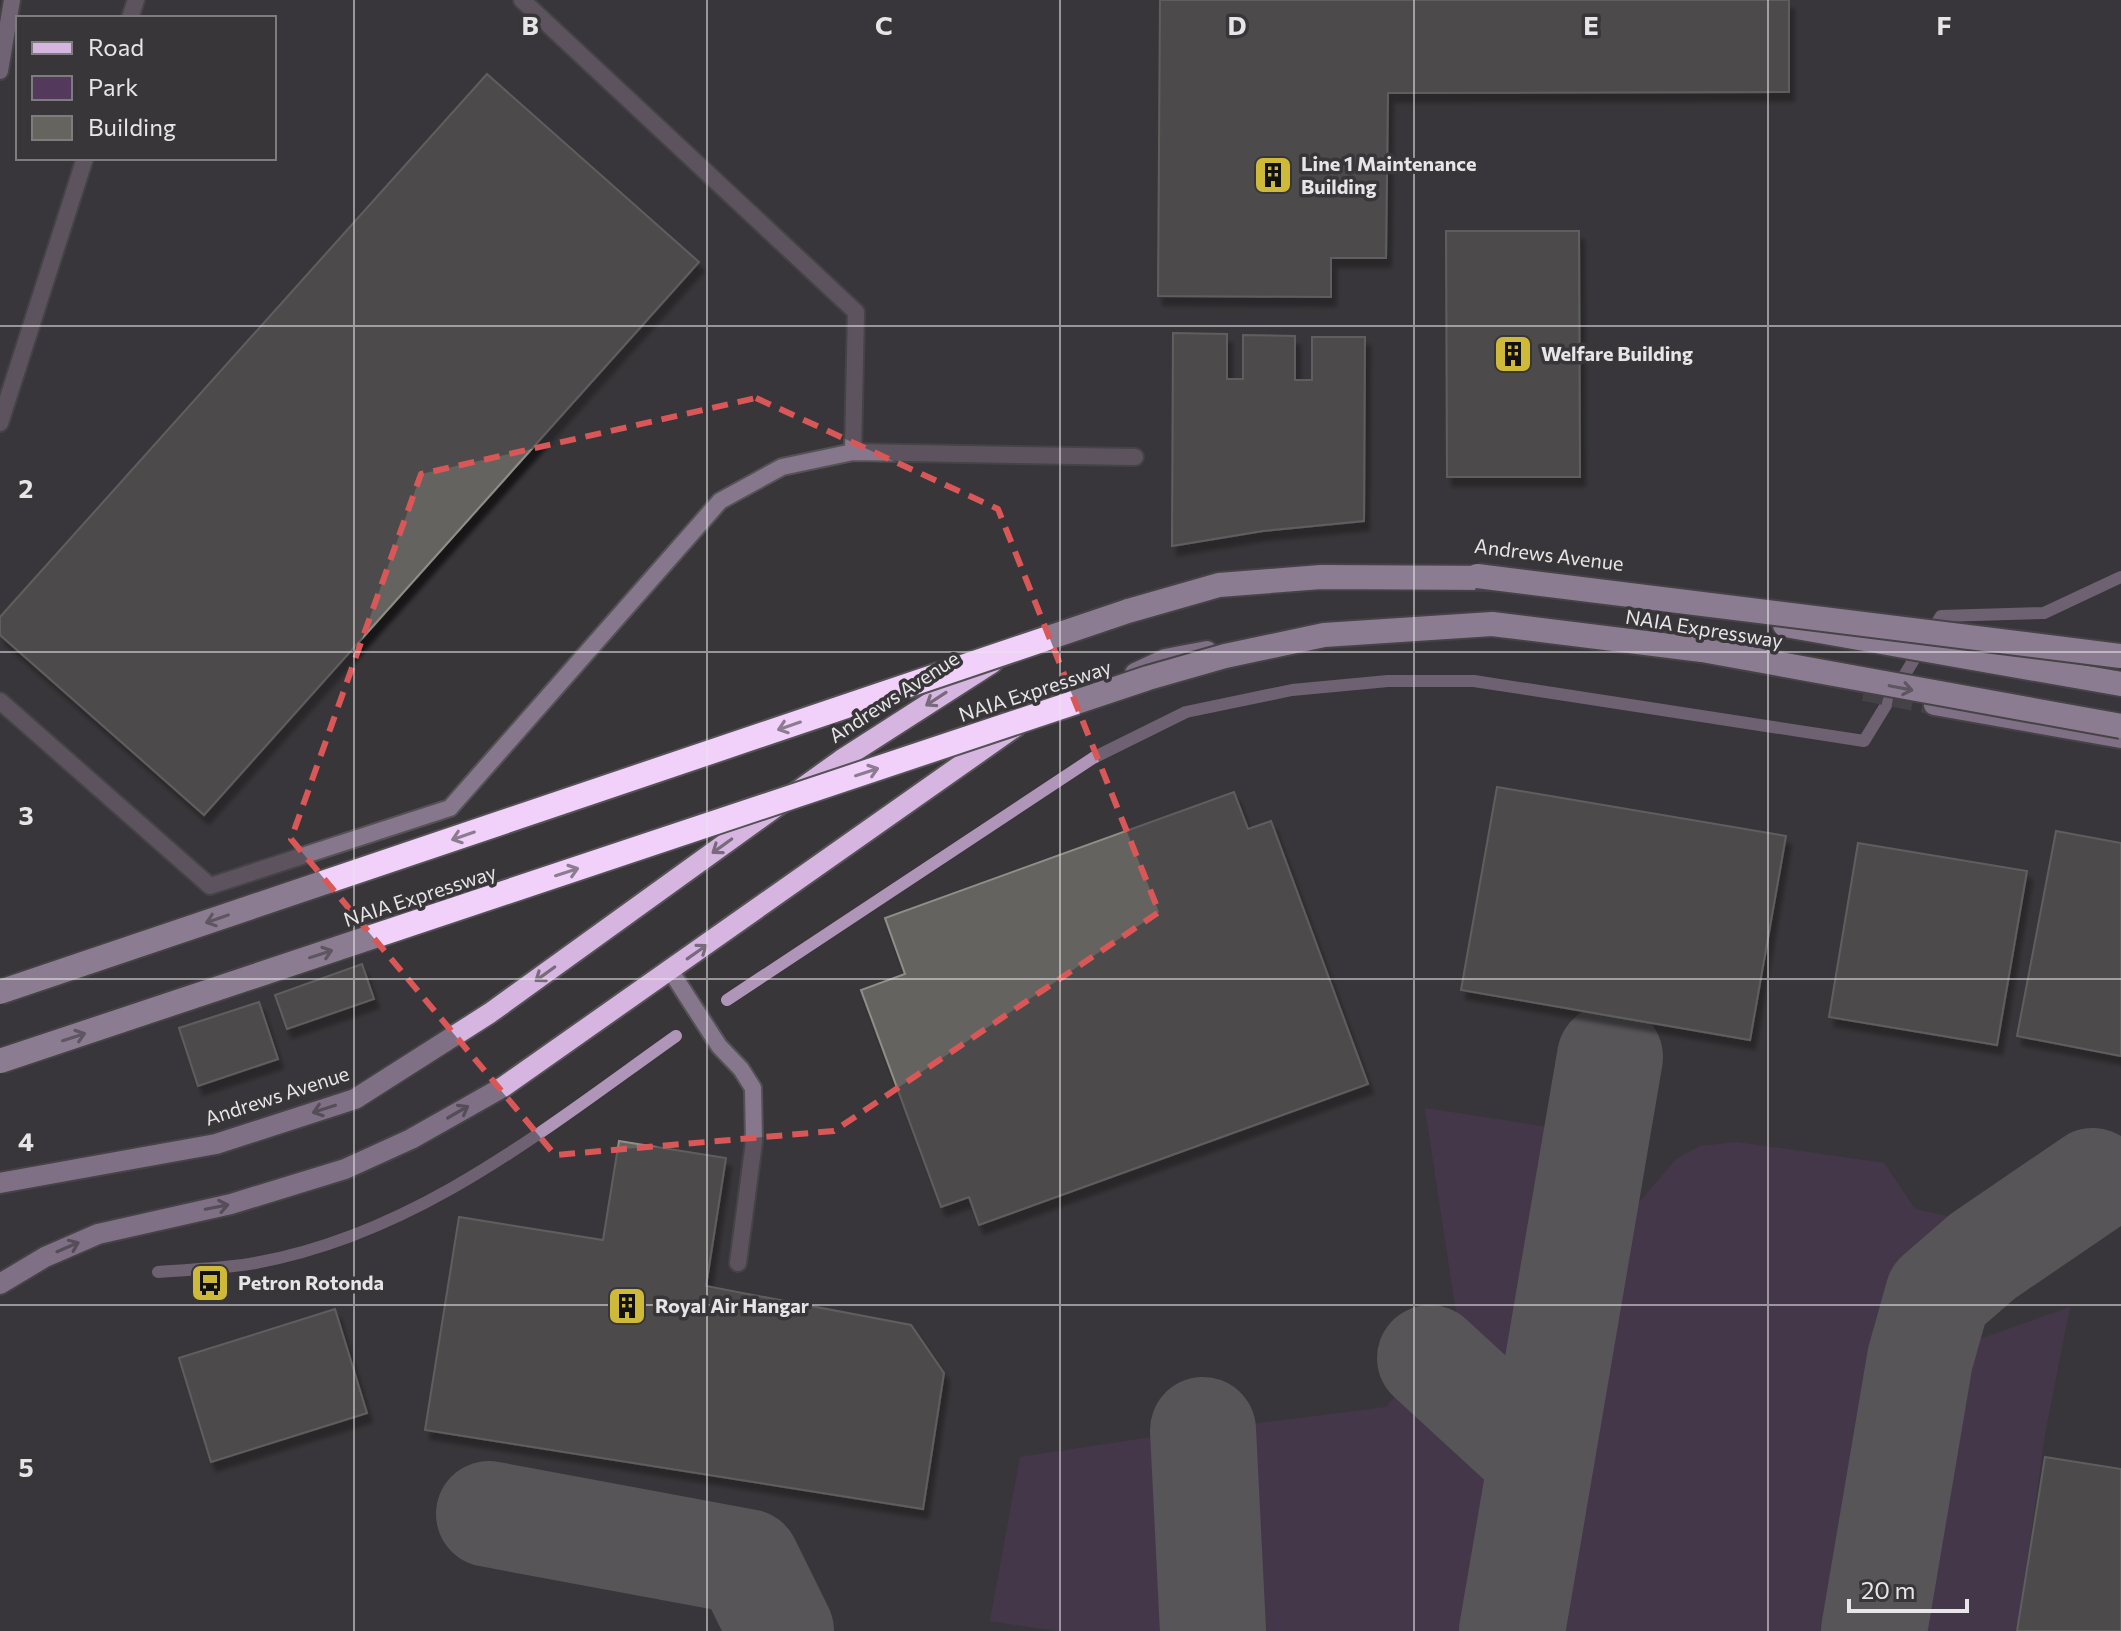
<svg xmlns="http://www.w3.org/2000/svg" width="2121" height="1631" font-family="Commissioner,sans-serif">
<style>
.green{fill:#53395b}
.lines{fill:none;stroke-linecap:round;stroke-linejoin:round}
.stream{stroke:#af95b7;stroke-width:12}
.taxiway{stroke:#7c7a7d;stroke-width:106}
.building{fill:#65645f;stroke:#8f8e89;stroke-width:2;filter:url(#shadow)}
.primary-tunnel{stroke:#535054;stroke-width:20;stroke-dasharray:20 10;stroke-linecap:butt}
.lane-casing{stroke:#555256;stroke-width:20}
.secondary-casing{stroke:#555256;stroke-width:20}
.primary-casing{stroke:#555256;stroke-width:24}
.highway-casing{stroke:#555256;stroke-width:28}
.lane{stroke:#87778c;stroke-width:16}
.secondary{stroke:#b49abb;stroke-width:16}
.primary{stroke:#d6b5e0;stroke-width:20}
.highway{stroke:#f1d1fa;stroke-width:24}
.highway-bridge-casing{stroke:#555256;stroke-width:28;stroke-linecap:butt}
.highway-bridge{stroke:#f1d1fa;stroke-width:24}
.oneway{stroke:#8c7c90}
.oneway2{stroke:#78697c}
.marked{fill:none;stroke:#da5758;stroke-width:6;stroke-dasharray:16 10;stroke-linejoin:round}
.grid{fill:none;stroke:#e7e5e7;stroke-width:2;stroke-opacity:0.55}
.labels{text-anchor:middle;stroke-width:7;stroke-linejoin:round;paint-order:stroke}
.poi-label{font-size:20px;font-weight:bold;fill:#e7e5e7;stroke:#39363a;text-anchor:start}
.street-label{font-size:20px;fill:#e7e5e7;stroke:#39363a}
.grid-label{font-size:26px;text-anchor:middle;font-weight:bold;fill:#e7e5e7;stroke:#39363a;stroke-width:7;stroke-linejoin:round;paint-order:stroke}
</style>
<defs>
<filter id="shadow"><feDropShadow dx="5" dy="9" stdDeviation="2" flood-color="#0009"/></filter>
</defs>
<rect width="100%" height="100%" fill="#39363a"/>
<g class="green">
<path d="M 1425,1108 L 1562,1129 L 1522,1402 L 1462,1349 L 1457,1337 L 1458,1325 Z"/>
<path d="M 1737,1142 L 1884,1163 L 1915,1209 L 1987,1225 C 1934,1255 1923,1270 1900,1326 L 1842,1631 L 1544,1631 L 1603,1245 L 1676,1159 L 1700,1146 Z"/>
<path d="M 2070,1307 L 2045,1434 L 2017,1631 L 1903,1631 L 1947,1363 L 1966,1344 Z"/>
<path d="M 1407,1383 L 1501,1464 L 1506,1497 L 1486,1631 L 1243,1631 L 1236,1426 L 1386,1407 Z"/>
<path d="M 1172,1434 L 1183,1631 L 1057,1631 L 990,1621 L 1020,1457 Z"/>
</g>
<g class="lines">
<g class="stream">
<path d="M 1931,632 L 1941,616 L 2044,613 L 2121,577"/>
<path d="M 727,1000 L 1093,758 L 1186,712 L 1292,690 L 1388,681 L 1474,681 L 1864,741 L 1921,648"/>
<path d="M 158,1272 C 190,1269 224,1269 255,1263 C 417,1234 546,1128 676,1036"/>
</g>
<g class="taxiway">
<path d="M 1430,1358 L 1541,1460"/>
<path d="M 1203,1430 L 1213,1631"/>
<path d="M 489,1514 L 747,1562 L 781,1631"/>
<path d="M 1512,1631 L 1610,1057"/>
<path d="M 1874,1631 L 1920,1359 L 1938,1295 L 1983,1256 L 2093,1181"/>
</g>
</g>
<g class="building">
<path d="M 1160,0 L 1789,0 L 1789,92 L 1388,93 L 1386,258 L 1331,258 L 1331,297 L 1158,296 Z"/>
<path d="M 487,74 L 699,262 L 204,815 L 0,635 L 0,617 Z"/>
<path d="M 1446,231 L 1579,231 L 1580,477 L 1447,477 Z"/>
<path d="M 1173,333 L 1227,334 L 1227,379 L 1243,379 L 1243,335 L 1295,336 L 1295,380 L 1312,380 L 1312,337 L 1365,337 L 1364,521 L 1263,531 L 1172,546 Z"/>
<path d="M 1497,787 L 1786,836 L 1750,1040 L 1461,990 Z"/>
<path d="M 1234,792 L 1248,829 L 1271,821 L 1368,1084 L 979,1225 L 969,1197 L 941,1207 L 861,990 L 905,974 L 885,918 Z"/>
<path d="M 2056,831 L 2121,843 L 2121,1056 L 2017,1036 Z"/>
<path d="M 1858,843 L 2027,871 L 1997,1045 L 1829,1017 Z"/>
<path d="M 362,964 L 374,999 L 287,1029 L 275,995 Z"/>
<path d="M 259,1002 L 278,1059 L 198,1086 L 179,1028 Z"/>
<path d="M 619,1141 L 726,1158 L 706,1286 L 911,1325 L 944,1373 L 923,1509 L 425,1430 L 459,1217 L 603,1240 Z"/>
<path d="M 335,1309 L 367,1413 L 211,1462 L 179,1358 Z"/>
<path d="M 2045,1457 L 2121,1469 L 2121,1631 L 2017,1631 Z"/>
</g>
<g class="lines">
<path class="primary-tunnel" d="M 1864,691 L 1934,705"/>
<defs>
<g id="lane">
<path d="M 522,0 L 856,312 L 853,452"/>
<path d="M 130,18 L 136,0"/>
<path d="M 0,423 L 85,158"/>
<path d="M 0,701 L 210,886 L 450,808 L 720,501 L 782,467 L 853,452 L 1135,457"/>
<path d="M 670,970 L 719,1046 L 741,1069 L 753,1088 L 754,1142 L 738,1263"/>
</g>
<path id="secondary" d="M 0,71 L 12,0"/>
<g id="primary">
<path d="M 1135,673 L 1165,659 L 1207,651"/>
<path d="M 1934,705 L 2121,738"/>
<path d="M 0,1183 L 216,1144 L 355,1099 L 490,1013 L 841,760 L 992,663"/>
<path d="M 0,1284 L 45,1257 L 98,1234 L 231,1204 L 345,1169 L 411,1139 L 503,1087 L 1015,727"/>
</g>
<g id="highway">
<path d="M 1128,611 L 1219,585 L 1321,577 L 1496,578"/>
<path d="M 1785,625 L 2121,684"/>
</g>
</defs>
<use href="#lane" class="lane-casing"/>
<use href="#secondary" class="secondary-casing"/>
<use href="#primary" class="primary-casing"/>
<use href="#highway" class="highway-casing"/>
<use href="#lane" class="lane"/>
<use href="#secondary" class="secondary"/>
<use href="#primary" class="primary"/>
<use href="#highway" class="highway"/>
<defs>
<g id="highway-bridge">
<path d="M 1477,576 L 2121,656"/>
<path d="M 0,992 L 1128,611"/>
<path d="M 0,1061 L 1148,678 L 1225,656 L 1324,635 L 1492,624 L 1702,650 L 2121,726"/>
</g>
</defs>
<use href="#highway-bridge" class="highway-bridge-casing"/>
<use href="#highway-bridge" class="highway-bridge"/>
</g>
<defs><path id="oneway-shaft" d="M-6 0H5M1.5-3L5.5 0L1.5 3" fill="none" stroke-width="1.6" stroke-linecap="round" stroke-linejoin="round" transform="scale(2)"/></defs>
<g class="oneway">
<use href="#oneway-shaft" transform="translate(1901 688) rotate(11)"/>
<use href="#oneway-shaft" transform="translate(789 726) rotate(161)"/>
<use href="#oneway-shaft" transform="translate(867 772) rotate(-18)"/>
<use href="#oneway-shaft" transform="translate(463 836) rotate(161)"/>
<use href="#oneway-shaft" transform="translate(567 872) rotate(-18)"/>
<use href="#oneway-shaft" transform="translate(217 919) rotate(161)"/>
<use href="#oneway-shaft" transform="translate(321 954) rotate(-18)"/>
<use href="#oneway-shaft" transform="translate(74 1037) rotate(-18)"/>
</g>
<g class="oneway2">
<use href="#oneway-shaft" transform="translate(936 699) rotate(147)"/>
<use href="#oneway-shaft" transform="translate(722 846) rotate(144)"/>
<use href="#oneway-shaft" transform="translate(697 952) rotate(-35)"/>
<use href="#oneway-shaft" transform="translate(545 974) rotate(144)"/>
<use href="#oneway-shaft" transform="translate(324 1109) rotate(162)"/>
<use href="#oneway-shaft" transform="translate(458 1112) rotate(-30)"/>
<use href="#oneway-shaft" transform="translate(217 1207) rotate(-11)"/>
<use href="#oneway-shaft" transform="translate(68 1247) rotate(-23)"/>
</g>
<path d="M0 0H2121V1631H0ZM 756,398 L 998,509 L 1159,912 L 834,1131 L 555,1155 L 291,839 L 421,474 Z" fill="#39363a" fill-opacity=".55" fill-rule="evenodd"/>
<path class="marked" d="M 756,398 L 998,509 L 1159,912 L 834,1131 L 555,1155 L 291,839 L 421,474 Z"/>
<path class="grid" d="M 354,0 L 354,1631M 707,0 L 707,1631M 1060,0 L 1060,1631M 1414,0 L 1414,1631M 1768,0 L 1768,1631M 0,326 L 2121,326M 0,652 L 2121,652M 0,979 L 2121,979M 0,1305 L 2121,1305"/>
<defs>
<symbol id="building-square" viewBox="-11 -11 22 22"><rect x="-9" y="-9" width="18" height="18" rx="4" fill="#ceb938" stroke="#39363a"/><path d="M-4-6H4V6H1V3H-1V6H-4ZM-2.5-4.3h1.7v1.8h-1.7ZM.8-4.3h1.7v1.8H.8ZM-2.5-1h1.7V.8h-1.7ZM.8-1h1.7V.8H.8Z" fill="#111"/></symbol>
<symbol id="bus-square" viewBox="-11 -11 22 22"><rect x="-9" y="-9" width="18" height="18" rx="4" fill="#ceb938" stroke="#39363a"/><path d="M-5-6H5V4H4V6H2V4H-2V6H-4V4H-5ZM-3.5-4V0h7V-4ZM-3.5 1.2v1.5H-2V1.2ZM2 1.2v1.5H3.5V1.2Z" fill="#111"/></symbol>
</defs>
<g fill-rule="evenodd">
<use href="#building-square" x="1251" y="153" width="44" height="44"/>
<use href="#building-square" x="1491" y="332" width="44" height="44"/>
<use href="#bus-square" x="188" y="1261" width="44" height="44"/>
<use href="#building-square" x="605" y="1284" width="44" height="44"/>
</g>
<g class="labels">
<g class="poi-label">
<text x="1301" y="171">Line 1 Maintenance<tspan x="1301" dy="23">Building</tspan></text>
<text x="1541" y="361">Welfare Building</text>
<text x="238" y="1290">Petron Rotonda</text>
<text x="655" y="1313">Royal Air Hangar</text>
</g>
<g class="street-label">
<text transform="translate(1549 555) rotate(7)" y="7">Andrews Avenue</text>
<text transform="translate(1704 629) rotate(9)" y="7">NAIA Expressway</text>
<text transform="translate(1035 691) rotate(-18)" y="7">NAIA Expressway</text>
<text transform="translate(894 697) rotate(-33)" y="7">Andrews Avenue</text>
<text transform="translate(420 896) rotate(-18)" y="7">NAIA Expressway</text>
<text transform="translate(277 1096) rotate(-18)" y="7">Andrews Avenue</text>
</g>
</g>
<g class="grid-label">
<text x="530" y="35">B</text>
<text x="884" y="35">C</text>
<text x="1237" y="35">D</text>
<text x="1591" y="35">E</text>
<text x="1944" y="35">F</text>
<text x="26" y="498">2</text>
<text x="26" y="825">3</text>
<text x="26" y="1151">4</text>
<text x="26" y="1477">5</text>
</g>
<rect x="16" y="16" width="260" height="144" fill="#39363a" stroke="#7f7c7f" stroke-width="2"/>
<rect x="32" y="42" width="40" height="12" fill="#d6b5e0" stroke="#7f7c7f" stroke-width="2"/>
<text x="88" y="56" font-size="24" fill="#e7e5e7">Road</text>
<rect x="32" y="76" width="40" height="24" fill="#53395b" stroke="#7f7c7f" stroke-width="2"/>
<text x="88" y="96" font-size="24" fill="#e7e5e7">Park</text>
<rect x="32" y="116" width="40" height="24" fill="#65645f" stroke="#7f7c7f" stroke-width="2"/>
<text x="88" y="136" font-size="24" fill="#e7e5e7">Building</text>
<path d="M1849 1599v12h118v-12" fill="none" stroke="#e7e5e7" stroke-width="4"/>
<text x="1861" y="1599" font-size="24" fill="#e7e5e7" stroke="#39363a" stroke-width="6" paint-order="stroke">20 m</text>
</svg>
